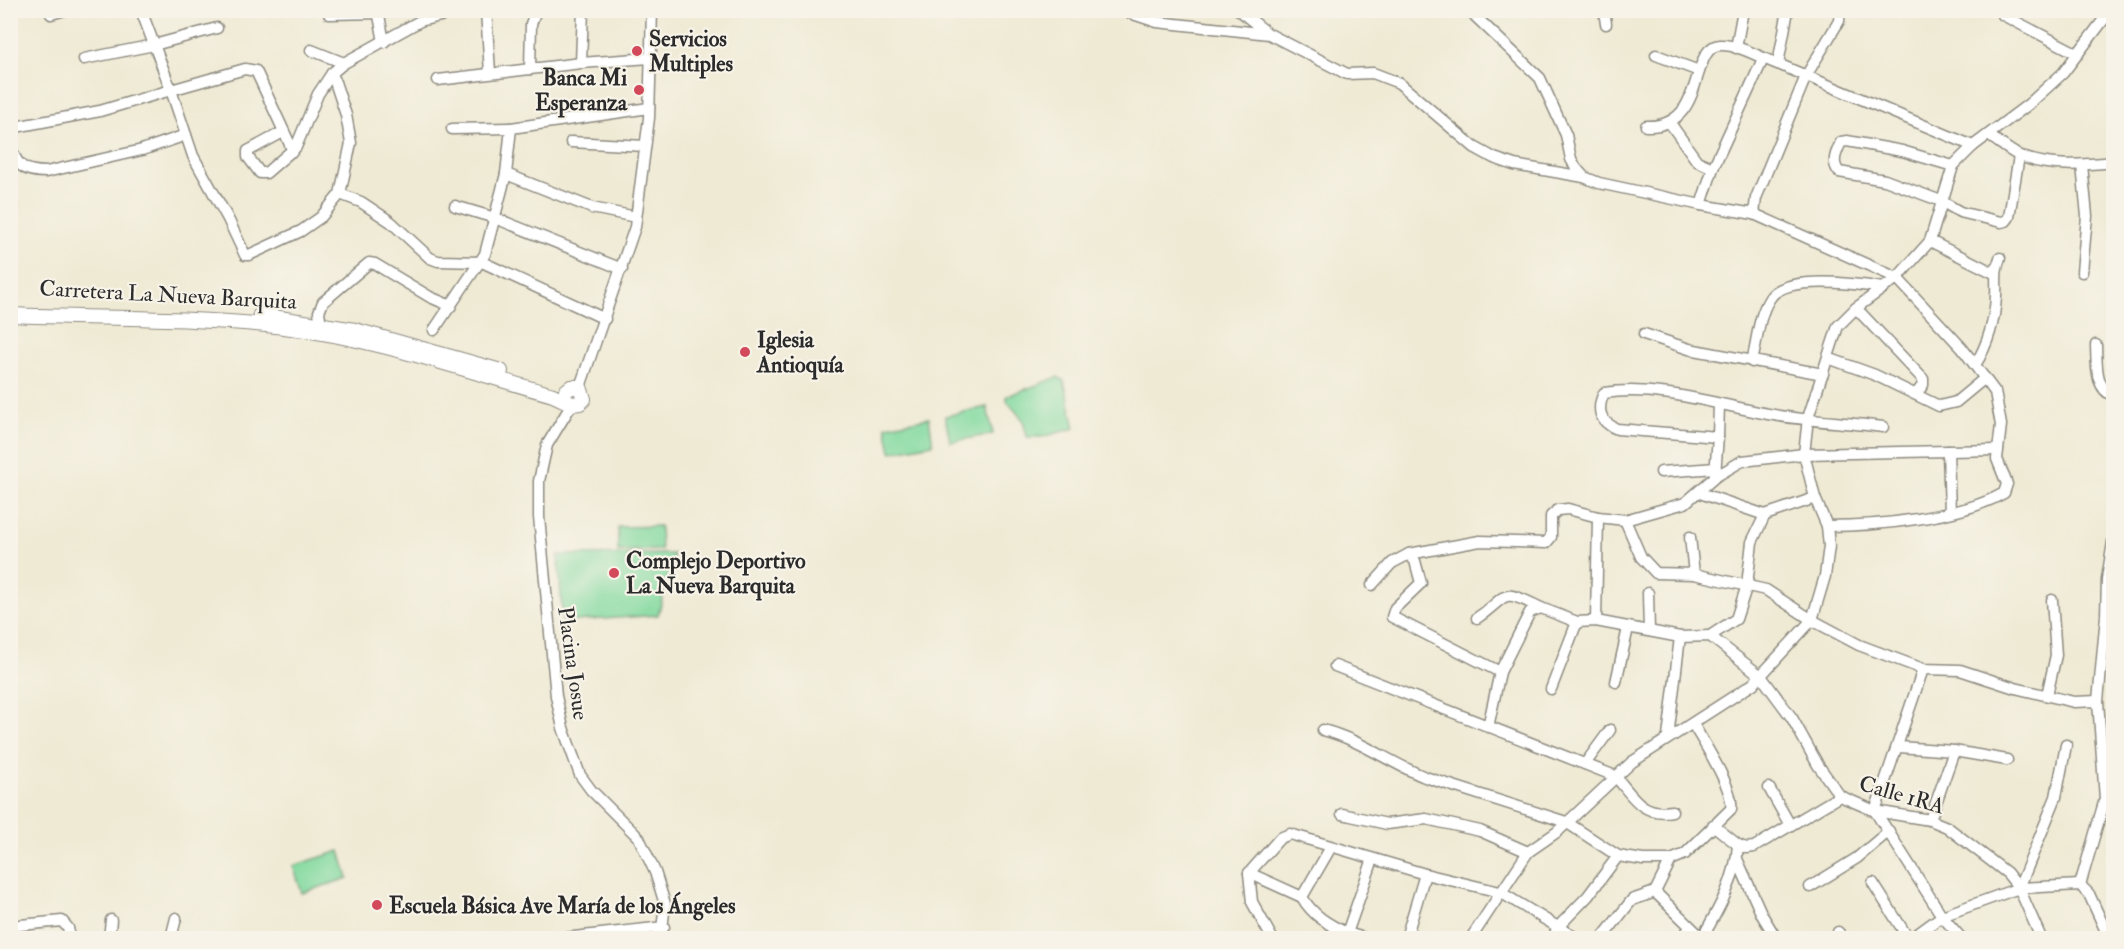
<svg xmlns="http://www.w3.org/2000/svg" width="2124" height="949" font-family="'IM FELL Double Pica',serif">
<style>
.green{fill:#81d99e;stroke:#568264;stroke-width:1.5}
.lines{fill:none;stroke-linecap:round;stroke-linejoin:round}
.minor-casing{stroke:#8d8a80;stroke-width:13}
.tertiary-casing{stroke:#8d8a80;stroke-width:16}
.minor{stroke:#fff;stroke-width:10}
.tertiary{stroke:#fff;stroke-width:14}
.poi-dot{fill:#d1495b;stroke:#f7f3e8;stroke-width:2}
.labels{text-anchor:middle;stroke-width:4.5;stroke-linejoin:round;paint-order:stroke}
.poi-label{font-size:22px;font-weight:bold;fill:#2b2b2b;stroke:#f7f3e8;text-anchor:start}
.street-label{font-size:22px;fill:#2b2b2b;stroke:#f7f3e8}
</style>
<rect width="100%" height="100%" fill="#f7f3e8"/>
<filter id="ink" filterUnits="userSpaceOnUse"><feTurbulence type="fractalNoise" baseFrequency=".0167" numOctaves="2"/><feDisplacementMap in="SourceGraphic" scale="12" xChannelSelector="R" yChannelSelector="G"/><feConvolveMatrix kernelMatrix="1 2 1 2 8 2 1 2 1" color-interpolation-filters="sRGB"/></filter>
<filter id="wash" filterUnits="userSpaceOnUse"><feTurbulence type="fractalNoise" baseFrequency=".008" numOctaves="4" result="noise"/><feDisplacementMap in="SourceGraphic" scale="24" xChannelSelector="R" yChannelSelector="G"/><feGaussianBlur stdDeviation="1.35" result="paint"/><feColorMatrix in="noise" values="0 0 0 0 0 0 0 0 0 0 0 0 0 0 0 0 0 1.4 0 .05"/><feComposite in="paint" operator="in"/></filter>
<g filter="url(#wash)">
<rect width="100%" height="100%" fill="#efead4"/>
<g class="green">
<path d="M 1058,377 L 1064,381 L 1075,428 L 1042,437 L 1027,437 L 1023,420 L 1007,401 L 1007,396 Z"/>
<path d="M 987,407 L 993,434 L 950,442 L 945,416 Z"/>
<path d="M 929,418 L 933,444 L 891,452 L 886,426 Z"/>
<path d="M 660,526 L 661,550 L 618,551 L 618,527 Z"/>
<path d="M 674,554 L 658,615 L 563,622 L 558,555 Z"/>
<path d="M 340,851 L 348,878 L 302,893 L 293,866 Z"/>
</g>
</g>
<g filter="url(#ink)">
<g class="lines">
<defs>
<g id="minor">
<path d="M 141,10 L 171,90 L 245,69 L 256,71 L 293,151"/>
<path d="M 378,10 L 384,42"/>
<path d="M 486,10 L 490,73"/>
<path d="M 1121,10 L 1157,22 L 1269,34 L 1347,74 L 1373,73 L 1399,83 L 1474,147 L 1494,158 L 1514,165 L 1584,177"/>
<path d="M 1239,10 L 1266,32"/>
<path d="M 1470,10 L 1476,17 L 1490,10"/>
<path d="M 1604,10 L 1606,24"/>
<path d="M 51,14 L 65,10"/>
<path d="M 329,14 L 378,13"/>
<path d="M 2003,15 L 2078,54"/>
<path d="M 1476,17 L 1540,78 L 1566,135 L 1571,159 L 1576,168 L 1584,177 L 1599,183 L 1701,205"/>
<path d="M 1736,48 L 1743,10"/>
<path d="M 311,50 L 344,63"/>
<path d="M 1656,55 L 1699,71"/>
<path d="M 84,59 L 154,45 L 217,28"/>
<path d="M 1763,59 L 1713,168 L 1701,205 L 1754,214 L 1897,278 L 1962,348 L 1995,392 L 2001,425 L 1997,459 L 2007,484 L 2004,493 C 1961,518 1876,526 1827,526"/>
<path d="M 581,63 L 583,10"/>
<path d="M 1778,64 L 1973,146"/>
<path d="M 530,69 L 531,24 L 536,10"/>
<path d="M 438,80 L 581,63 L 650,58"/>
<path d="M 1670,123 L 1697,161 L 1713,168"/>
<path d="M 1646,126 C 1708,128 1688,47 1720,45 C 1739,44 1760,58 1778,64 L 1788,10"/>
<path d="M 10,128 L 100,111 L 171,90 L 193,156 L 228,219 L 245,255 L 249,255 L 301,231 L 321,217 L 340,194 L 351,143 L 346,115 L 332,73"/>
<path d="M 452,129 L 511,128"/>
<path d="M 283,132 L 248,151 L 248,157 L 260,173 L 266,173 L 296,147 L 318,94 L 332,73 L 344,63 L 420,21 L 465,10"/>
<path d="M 1988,135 C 1998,141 2009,151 2020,156 C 2049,168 2083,165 2114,162"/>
<path d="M 571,142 L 645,146"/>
<path d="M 10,144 C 16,166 24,172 46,172 L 142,150 L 186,135"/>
<path d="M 2082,165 L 2087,216 L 2082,272"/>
<path d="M 1953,166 L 1902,151 L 1847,141 L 1841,142 C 1836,153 1831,162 1839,172 L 1885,180 L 1941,201 L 1960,212 L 2001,222 L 2006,221 L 2009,217 L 2019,156"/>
<path d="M 506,174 L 592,208 L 636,217"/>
<path d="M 340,194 L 361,202 L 391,222 L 430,258 L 438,261 L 482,262 L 605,319"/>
<path d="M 455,206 L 495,218 L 622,269"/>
<path d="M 1754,214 L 1756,198 L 1806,76 L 1839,21 L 1840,10"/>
<path d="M 1930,241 L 1994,273"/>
<path d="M 1856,308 L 1923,379 L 1923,385 L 1916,394"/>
<path d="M 321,324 L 319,312 L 323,302 L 369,263 L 375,264 L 430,297 L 451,306"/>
<path d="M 434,330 L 485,254 L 506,174 L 511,128 L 649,108"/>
<path d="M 1644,334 L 1689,349 L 1823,374"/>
<path d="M 2096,345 C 2097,362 2094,389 2114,396"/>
<path d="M 1828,358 L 1875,375 L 1939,406 L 1956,402 L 1985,378"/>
<path d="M 1752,362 C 1757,342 1758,316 1770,298 C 1785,274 1857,284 1883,288"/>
<path d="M 1975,365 C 1988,345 1995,319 1996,296 C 1997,281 1994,273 2000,258"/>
<path d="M 580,387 L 635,227 L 649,118 L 652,10"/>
<path d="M 572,404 L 547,445 L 539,481 L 539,517 L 556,696 L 563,728 L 580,775 L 591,790 L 639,838 L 655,872 L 665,904 L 661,938"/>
<path d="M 1719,404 L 1718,437 L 1617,429 C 1600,422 1596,410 1604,393 C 1658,385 1715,404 1768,414 C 1805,421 1845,422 1883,427"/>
<path d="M 1948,451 L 1950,512"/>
<path d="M 1661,472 L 1716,468"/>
<path d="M 1715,474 L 1718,437"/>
<path d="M 1700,493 L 1765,515 L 1815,498"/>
<path d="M 1625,520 L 1641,557 L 1656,573 L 1694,574 L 1766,590 L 1812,620 L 1859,645 L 1923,669 L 1960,670 L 2015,688 L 2074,702 L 2098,701"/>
<path d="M 1690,537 L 1694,574"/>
<path d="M 1409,554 L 1480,541 L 1546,543 L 1551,537 L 1551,516 L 1558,510 L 1568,509 L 1598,517 L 1625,520 L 1685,503 L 1715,477 L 1742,461 L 1804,454 L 1997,450"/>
<path d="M 1372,585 L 1392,563 L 1409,554 L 1415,561 L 1421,583 L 1395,608 L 1392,617 L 1500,672"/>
<path d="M 1648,593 L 1649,631"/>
<path d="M 1477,618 C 1510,596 1498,586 1541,608"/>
<path d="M 1596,621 L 1598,517"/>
<path d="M 1710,636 L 1736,619 L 1747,585 L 1752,542 L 1765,515"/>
<path d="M 1335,666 L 1615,776 C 1634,797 1641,816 1672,811"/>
<path d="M 1923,669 L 1875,811 L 1942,916 L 1961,938"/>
<path d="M 1616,682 L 1628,628"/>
<path d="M 1551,689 L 1577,622"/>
<path d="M 2047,695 L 2056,655 L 2052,600"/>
<path d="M 1488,727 L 1500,672 L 1530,612 L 1541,608 L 1577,622 L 1596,621 L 1680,637 L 1710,636 L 1761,676 L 1792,718 L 1818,765 L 1840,796 L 1875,811 L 1930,820 L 1947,827 L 2007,873 L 2019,888 L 2041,938"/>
<path d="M 1323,730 C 1361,740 1390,763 1425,777 L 1566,822 L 1618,856 L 1643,860 L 1671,860 L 1685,854 L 1731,809 C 1735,790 1703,742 1693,724"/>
<path d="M 1668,737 L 1680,637"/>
<path d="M 1899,747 L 1954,751 L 2007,760"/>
<path d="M 1585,764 L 1610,730"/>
<path d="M 1769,788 L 1790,825"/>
<path d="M 2105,799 L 2098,701 L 2106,616 L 2107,579 L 2114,536"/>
<path d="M 1342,814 L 1387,824 L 1426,819 L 1480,831 L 1528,852"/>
<path d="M 1930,820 L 1954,751"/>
<path d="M 1738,845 L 1746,848 L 1754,847 L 1840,796"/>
<path d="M 1331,847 L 1302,897 C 1312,915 1329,925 1347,933 L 1373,859"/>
<path d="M 1737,859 L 1762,915 L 1776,938"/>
<path d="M 1249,873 L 1302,897"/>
<path d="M 1873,883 L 1908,938"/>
<path d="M 2080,885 L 2105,799 L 2114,794"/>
<path d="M 1810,887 L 1857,858 L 1889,831"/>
<path d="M 2019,888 L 2056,797 L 2066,745"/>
<path d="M 1655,892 L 1702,938 C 1719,909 1736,879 1738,845 L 1713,825"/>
<path d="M 1655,892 L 1671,860"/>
<path d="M 10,926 L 62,921 L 68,928 L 70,938"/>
<path d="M 1838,932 L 1843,938"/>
<path d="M 1347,933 L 1364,938"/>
<path d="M 109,938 L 111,920"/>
<path d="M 171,938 L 176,918"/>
<path d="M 565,938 L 664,927"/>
<path d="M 1272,938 L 1252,902 L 1249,873 L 1280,838 L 1290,834 L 1425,874 L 1500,892 L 1576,938"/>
<path d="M 1406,938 L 1425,874"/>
<path d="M 1471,938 L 1528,852 L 1557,832 L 1632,762 L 1753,684 L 1812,620 L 1825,576 L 1829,546 L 1827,526 L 1815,498 L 1804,454 L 1808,418 L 1838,326 L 1856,308 L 1897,278 L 1930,241 L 1953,166 L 1973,146 L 2029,104 L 2063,73 L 2111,10"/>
<path d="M 1553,938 L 1558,927 L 1588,896 L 1618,856"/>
<path d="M 1602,938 L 1632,900 L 1655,892"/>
<path d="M 1680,938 L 1691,928"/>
<path d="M 1912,938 L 1942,916 L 2019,888 L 2080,885 L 2089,894 L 2109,938"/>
</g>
<g id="tertiary">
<path d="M 10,315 C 101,319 193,316 284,327 C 375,338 464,370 553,395 L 572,404 L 580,403 L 584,399 L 580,387 L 571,387 L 566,391"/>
<path d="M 260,315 L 355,330 L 501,371"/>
</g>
</defs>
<use href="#minor" class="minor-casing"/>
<use href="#tertiary" class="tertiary-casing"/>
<use href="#minor" class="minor"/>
<use href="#tertiary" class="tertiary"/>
</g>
</g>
<g class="poi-dot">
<circle cx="637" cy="51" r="6"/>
<circle cx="639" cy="90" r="6"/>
<circle cx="745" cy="352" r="6"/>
<circle cx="614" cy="573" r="6"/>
<circle cx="377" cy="905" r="6"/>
</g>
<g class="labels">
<g class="poi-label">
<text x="649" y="46">Servicios<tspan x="649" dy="25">Multiples</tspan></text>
<text x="627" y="85" text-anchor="end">Banca Mi<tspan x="627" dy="25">Esperanza</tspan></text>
<text x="757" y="347">Iglesia<tspan x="757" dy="25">Antioquía</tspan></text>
<text x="626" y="568">Complejo Deportivo<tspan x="626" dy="25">La Nueva Barquita</tspan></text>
<text x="389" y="913">Escuela Básica Ave María de los Ángeles</text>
</g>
<g class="street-label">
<text transform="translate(168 294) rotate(3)" y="8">Carretera La Nueva Barquita</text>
<text transform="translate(574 663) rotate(82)" y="8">Placina Josue</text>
<text transform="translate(1902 794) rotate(16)" y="8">Calle 1RA</text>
</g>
</g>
<rect width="2124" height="949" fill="none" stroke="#f7f3e8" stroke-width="36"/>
</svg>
